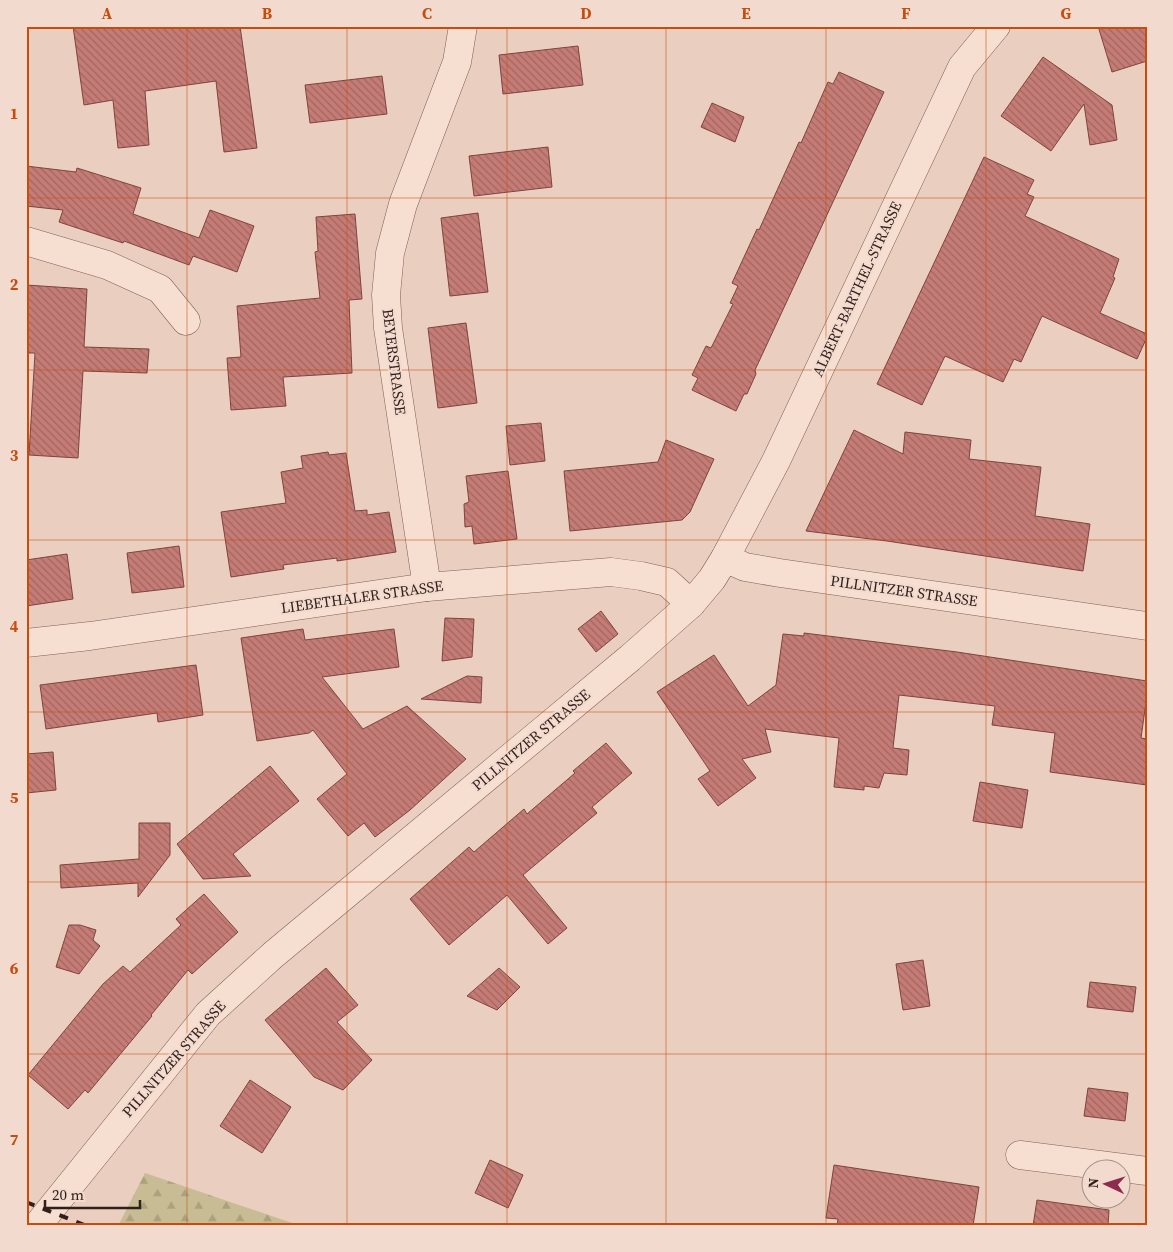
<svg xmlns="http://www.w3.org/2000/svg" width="1173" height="1252" font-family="'Source Serif 4',serif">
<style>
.forest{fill:url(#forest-firs)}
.building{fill:url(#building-back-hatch);stroke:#7f4340}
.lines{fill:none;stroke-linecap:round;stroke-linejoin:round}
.minor-casing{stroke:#816058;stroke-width:29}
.tertiary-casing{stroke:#816058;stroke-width:29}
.minor{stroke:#f6ded1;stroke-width:28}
.tertiary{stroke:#f6ded1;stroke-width:28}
.rail{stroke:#321f1c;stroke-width:4;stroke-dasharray:9 9;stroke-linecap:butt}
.grid{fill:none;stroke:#c44d0f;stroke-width:1;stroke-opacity:0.55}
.labels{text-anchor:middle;stroke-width:4;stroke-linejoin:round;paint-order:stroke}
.street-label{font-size:15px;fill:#321f1c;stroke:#f2dbce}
.neatline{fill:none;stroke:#c44d0f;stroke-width:2}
.grid-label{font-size:16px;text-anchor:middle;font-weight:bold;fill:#c44d0f}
</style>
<defs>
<pattern id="forest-firs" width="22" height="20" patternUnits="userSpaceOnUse" patternTransform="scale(1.25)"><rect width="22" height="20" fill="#c7bc94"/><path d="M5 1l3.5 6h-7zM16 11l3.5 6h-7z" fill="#aba17f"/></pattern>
<pattern id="building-back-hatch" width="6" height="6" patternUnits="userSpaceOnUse" patternTransform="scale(1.25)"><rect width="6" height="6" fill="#c67c76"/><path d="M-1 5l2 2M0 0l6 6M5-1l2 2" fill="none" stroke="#a16560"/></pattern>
</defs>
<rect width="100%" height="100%" fill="#eacebf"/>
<path class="forest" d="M 145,1173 L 301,1226 L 118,1226 Z"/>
<g class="building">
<path d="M 73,26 L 240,26 L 257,148 L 224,152 L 216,81 L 145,91 L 149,145 L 118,148 L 113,100 L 84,105 Z"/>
<path d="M 1098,26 L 1147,26 L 1147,61 L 1112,72 Z"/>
<path d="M 578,46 L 583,85 L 503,94 L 499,55 Z"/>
<path d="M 1043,57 L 1112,105 L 1117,140 L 1090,145 L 1084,104 L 1051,151 L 1001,116 Z"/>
<path d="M 839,72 L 884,92 L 755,370 L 756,374 L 747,394 L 744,394 L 736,411 L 692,390 L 698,378 L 692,375 L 706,346 L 711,348 L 733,304 L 730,303 L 738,286 L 732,283 L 757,229 L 759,230 L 799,142 L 801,143 L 828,82 L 833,84 Z"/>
<path d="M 382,76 L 387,114 L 310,123 L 305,85 Z"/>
<path d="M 712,103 L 744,117 L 735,142 L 701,127 Z"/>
<path d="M 548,147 L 552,187 L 474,196 L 469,156 Z"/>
<path d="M 984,157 L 1034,180 L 1027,194 L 1034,197 L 1025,216 L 1119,259 L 1113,277 L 1115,278 L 1100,313 L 1147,334 L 1147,337 L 1137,359 L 1042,316 L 1021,362 L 1014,359 L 1003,382 L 945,356 L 922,405 L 877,384 Z"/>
<path d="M 26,166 L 76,172 L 77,168 L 141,188 L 133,214 L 199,238 L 210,210 L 254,226 L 237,272 L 193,256 L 189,265 L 124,241 L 123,243 L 59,222 L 63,210 L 26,206 Z"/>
<path d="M 478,213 L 488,292 L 450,296 L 441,218 Z"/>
<path d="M 355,214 L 362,299 L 349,300 L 352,373 L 283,377 L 286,406 L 231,410 L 227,358 L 241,357 L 237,306 L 320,298 L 315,252 L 318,251 L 316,217 Z"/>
<path d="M 26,285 L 87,289 L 84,347 L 149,349 L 147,373 L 83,371 L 78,458 L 29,455 L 35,353 L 26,353 Z"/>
<path d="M 466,323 L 477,403 L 438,408 L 428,328 Z"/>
<path d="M 541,423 L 545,461 L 510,465 L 506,426 Z"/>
<path d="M 854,430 L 903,454 L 905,432 L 971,440 L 969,459 L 1041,467 L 1035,516 L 1090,524 L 1083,571 L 887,541 L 806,531 Z"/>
<path d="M 666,440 L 714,459 L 690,512 L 682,520 L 570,531 L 564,471 L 658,462 Z"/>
<path d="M 328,452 L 329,455 L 346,453 L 355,511 L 367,510 L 367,515 L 389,512 L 396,552 L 337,561 L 337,558 L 283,565 L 284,569 L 231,577 L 221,512 L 286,503 L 281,472 L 303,468 L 301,456 Z"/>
<path d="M 508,471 L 517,539 L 474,544 L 472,526 L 465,527 L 464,504 L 469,502 L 466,476 Z"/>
<path d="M 179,546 L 184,587 L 132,593 L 127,553 Z"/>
<path d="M 67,554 L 73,599 L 26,606 L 26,560 Z"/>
<path d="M 601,611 L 618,634 L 596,652 L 578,629 Z"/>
<path d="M 445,618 L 474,619 L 472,657 L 442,661 Z"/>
<path d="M 303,629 L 305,640 L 394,629 L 399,667 L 322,677 L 363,729 L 407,706 L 466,759 L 410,810 L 375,837 L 364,823 L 348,836 L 317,799 L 347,774 L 313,730 L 309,733 L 257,741 L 241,638 Z"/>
<path d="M 804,633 L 957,652 L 1147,681 L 1147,695 L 1141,738 L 1147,739 L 1147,785 L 1050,772 L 1055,733 L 992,725 L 995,706 L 899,695 L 893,748 L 909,750 L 907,775 L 884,773 L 879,788 L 864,786 L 864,790 L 834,787 L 839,738 L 765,729 L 771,752 L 742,759 L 756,778 L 718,806 L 698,779 L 710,771 L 657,692 L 714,655 L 748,706 L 776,685 L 783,634 L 804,636 Z"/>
<path d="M 196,665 L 203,715 L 158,722 L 157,713 L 46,729 L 40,685 Z"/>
<path d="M 467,676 L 482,677 L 481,703 L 421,699 Z"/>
<path d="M 606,743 L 632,773 L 592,807 L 597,813 L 523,875 L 567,928 L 548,944 L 507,895 L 449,945 L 410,899 L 469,847 L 474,852 L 524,809 L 527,814 L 575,773 L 573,771 Z"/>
<path d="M 53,752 L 56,790 L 26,793 L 26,754 Z"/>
<path d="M 270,766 L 299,801 L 233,854 L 251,876 L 203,879 L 177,844 Z"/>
<path d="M 980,782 L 1028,790 L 1022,828 L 973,821 Z"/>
<path d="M 139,823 L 170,823 L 170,855 L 138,897 L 138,883 L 61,888 L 60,865 L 139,859 Z"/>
<path d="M 204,894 L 238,932 L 192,974 L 188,970 L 151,1015 L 152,1016 L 88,1093 L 85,1090 L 68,1109 L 28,1075 L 103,984 L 123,966 L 130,972 L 181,925 L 176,919 Z"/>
<path d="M 69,925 L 80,925 L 96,930 L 93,940 L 100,946 L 79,974 L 56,967 Z"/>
<path d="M 923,960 L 930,1006 L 903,1010 L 896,964 Z"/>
<path d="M 326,968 L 358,1005 L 337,1022 L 372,1060 L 343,1090 L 314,1077 L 265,1020 Z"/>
<path d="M 499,968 L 520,987 L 497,1010 L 467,996 Z"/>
<path d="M 1090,982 L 1136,987 L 1133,1012 L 1087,1007 Z"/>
<path d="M 250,1080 L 291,1107 L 262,1153 L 220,1126 Z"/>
<path d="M 1088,1088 L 1128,1093 L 1125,1121 L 1084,1116 Z"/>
<path d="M 490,1160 L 523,1175 L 508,1208 L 475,1193 Z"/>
<path d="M 834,1165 L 979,1187 L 973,1226 L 837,1226 L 838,1219 L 826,1218 Z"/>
<path d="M 1037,1200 L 1109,1210 L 1108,1226 L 1033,1226 Z"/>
</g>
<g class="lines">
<defs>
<g id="minor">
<path d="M 26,241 L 107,265 L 160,289 L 186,321"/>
<path d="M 725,558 L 745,567 L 780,573 L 1147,626"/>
<path d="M 427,587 L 388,328 L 386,295 L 390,253 L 403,204 L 457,62 L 463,26"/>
<path d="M 26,643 L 90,636 L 427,587 L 611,572 L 641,576 L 667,582 L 691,604"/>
<path d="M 1020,1155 L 1147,1171"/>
</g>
<path id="tertiary" d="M 37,1226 L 208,1014 L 273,955 L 630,658 L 691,604 L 712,579 L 725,558 L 776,461 L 962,67 L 996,26"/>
</defs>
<use href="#minor" class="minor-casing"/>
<use href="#tertiary" class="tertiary-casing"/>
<use href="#minor" class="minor"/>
<use href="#tertiary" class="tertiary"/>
<path class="rail" d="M 26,1202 L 87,1226"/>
</g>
<path class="grid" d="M 187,26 L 187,1226M 347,26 L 347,1226M 507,26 L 507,1226M 666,26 L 666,1226M 826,26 L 826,1226M 986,26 L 986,1226M 26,198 L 1147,198M 26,370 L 1147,370M 26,540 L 1147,540M 26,712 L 1147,712M 26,882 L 1147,882M 26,1054 L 1147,1054"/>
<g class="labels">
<g class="street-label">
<text transform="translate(857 289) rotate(-65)" y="5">ALBERT-BARTHEL-STRASSE</text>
<text transform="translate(394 362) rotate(83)" y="5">BEYERSTRASSE</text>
<text transform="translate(904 591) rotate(8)" y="5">PILLNITZER STRASSE</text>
<text transform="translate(362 597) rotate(-8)" y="5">LIEBETHALER STRASSE</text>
<text transform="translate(531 740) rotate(-40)" y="5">PILLNITZER STRASSE</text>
<text transform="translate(174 1059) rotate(-49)" y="5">PILLNITZER STRASSE</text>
</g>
</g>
<rect width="1173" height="1252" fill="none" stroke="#f2dbce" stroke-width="55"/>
<g transform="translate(1106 1184) rotate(274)"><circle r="24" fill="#f2dbce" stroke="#a59087"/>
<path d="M0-4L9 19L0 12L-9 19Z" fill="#8d2c4e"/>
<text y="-8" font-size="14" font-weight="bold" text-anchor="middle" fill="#321f1c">N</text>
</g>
<path d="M45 1200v8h95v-8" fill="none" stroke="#321f1c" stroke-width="2.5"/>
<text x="52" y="1200" font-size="15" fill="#321f1c" stroke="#f2dbce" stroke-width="4" paint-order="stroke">20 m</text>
<rect x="28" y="28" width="1118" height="1196" class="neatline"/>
<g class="grid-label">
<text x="107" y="19">A</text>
<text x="267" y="19">B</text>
<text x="427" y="19">C</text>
<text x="586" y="19">D</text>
<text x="746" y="19">E</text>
<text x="906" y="19">F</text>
<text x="1066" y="19">G</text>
<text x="14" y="119">1</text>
<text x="14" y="290">2</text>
<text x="14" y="461">3</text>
<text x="14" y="632">4</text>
<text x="14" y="803">5</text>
<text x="14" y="974">6</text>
<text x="14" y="1145">7</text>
</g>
</svg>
